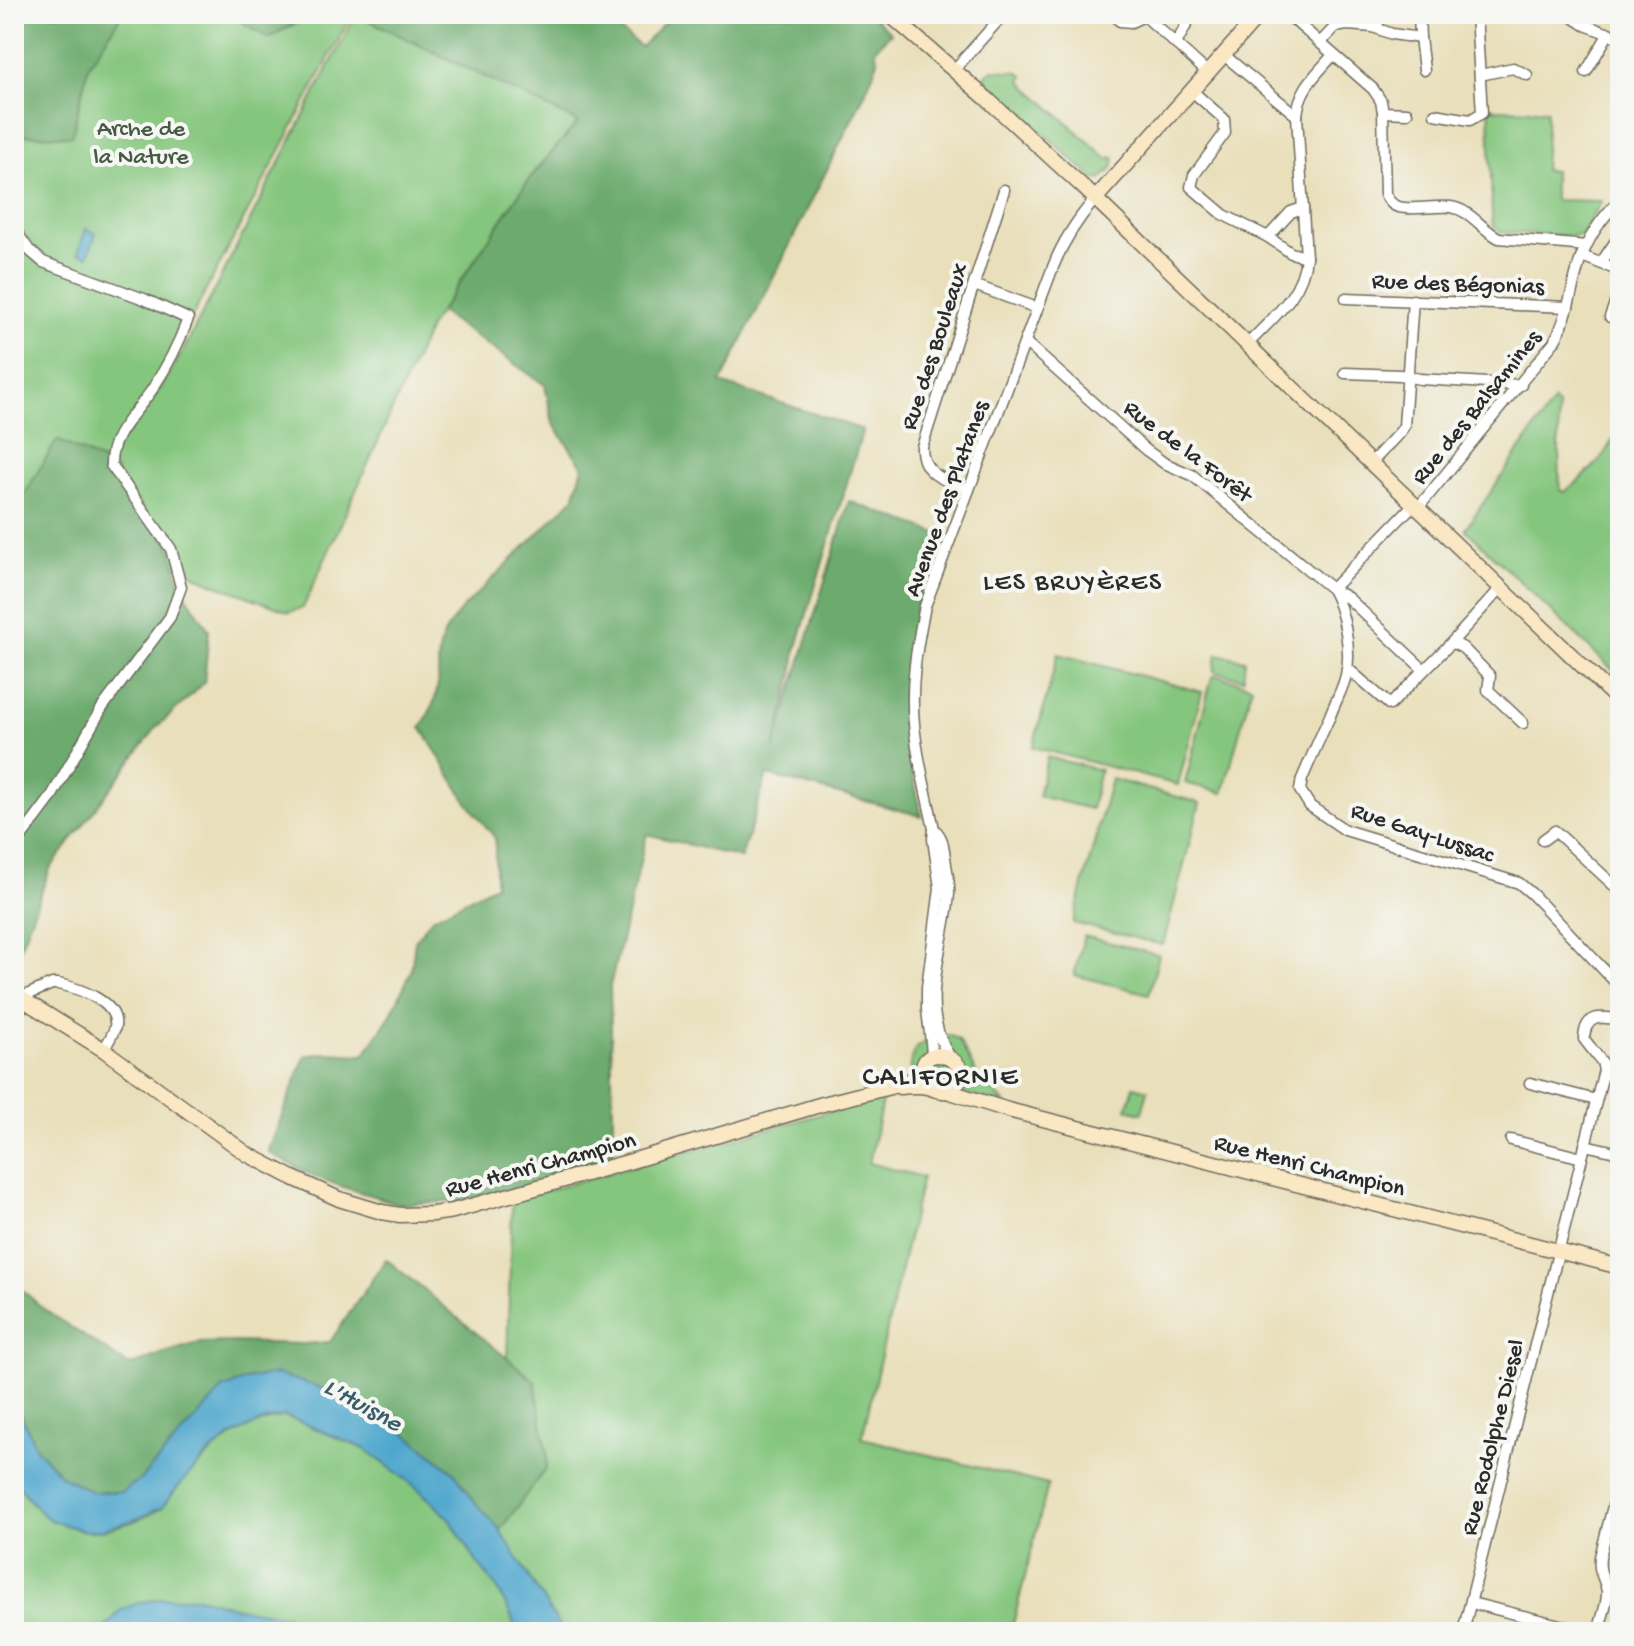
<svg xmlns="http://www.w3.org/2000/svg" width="1634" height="1646" font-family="'Gochi Hand',sans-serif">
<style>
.green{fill:#85c67e;stroke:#587854;stroke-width:2}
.forest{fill:#6cab6d;stroke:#4c6b4c;stroke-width:2}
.water{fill:#50a7cd;stroke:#3e697c;stroke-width:2}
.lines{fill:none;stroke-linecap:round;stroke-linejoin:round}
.street-casing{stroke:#6e6a5d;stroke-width:13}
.secondary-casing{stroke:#6e6a5d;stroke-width:17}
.street{stroke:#fff;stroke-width:10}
.secondary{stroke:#fae7c3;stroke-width:14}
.labels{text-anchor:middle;stroke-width:8;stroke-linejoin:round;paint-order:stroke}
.park-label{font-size:24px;fill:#465a44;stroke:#f6f6f2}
.street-label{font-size:24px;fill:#2b2b2b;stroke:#f6f6f2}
.neighbourhood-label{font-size:26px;letter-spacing:2px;fill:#2b2b2b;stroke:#f6f6f2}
.water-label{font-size:26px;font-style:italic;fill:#3a5d6c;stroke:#f6f6f2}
.quarter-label{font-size:28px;letter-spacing:2px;fill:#2b2b2b;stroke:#f6f6f2}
</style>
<rect width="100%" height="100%" fill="#f6f6f2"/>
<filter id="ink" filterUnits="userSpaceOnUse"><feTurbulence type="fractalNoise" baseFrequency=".0125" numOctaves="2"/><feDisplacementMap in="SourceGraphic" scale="16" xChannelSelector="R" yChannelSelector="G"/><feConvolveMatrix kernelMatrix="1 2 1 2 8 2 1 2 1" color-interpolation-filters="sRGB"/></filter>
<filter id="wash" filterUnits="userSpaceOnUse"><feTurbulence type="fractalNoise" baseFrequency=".006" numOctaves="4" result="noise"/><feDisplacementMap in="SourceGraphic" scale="32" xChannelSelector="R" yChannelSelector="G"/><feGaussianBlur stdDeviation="1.8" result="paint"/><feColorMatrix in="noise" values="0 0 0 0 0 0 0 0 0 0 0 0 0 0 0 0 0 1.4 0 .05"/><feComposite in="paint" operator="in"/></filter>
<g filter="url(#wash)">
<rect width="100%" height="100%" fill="#e9dfba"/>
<g class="green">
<path d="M 14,14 L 352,14 L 163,372 L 131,419 L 123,439 L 161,388 L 183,351 L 356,14 L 578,122 L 530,178 L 430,326 L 303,608 L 289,612 L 212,583 L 176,566 L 14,847 Z"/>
<path d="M 993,70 L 1019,72 L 1024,77 L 1021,79 L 1024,84 L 1108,159 L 1112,157 L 1115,159 L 1113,168 L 1100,180 L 1094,179 L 986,82 L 984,79 L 987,74 Z"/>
<path d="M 1489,106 L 1496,109 L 1547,110 L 1544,170 L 1554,171 L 1554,200 L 1602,201 L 1581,235 L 1571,236 L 1501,232 L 1493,226 L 1492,217 Z"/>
<path d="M 1554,401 L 1558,406 L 1560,490 L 1565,492 C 1579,482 1591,470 1602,457 C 1609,448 1612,438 1620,430 L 1620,674 L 1617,674 L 1465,529 Z"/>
<path d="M 1058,654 L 1202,692 L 1178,785 L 1033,747 Z"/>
<path d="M 1217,654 L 1245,660 L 1243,679 L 1214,671 Z"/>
<path d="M 1216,675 L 1252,686 L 1223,793 L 1185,783 L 1212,677 Z"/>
<path d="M 1047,757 L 1100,770 L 1091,809 L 1038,796 Z"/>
<path d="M 1111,779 L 1200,803 L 1163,945 L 1073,923 Z"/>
<path d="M 1084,936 L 1159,955 L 1149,994 L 1074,975 Z"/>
<path d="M 939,1035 L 949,1035 L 959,1040 L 980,1081 L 989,1086 L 1006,1104 L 947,1091 L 959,1068 L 929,1059 L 929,1094 L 933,1097 L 914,1092 C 911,1079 906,1051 922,1044 C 927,1041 935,1041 941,1041 Z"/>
<path d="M 934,1062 L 951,1063 L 955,1076 L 947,1085 L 931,1081 L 928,1068 Z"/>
<path d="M 1134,1086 L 1148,1090 L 1142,1113 L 1127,1109 Z"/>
<path d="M 883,1097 L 869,1163 L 922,1177 L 862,1438 L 1048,1485 L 1011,1632 L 563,1632 L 500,1530 L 546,1468 L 547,1454 L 535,1381 L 507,1360 L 512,1200 Z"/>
<path d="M 285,1416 L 365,1449 L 416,1487 L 438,1506 L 449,1518 L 478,1564 L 496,1586 L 510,1613 L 516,1632 L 14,1632 L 14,1479 C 22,1489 30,1505 41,1512 C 50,1518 75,1529 86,1531 C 103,1533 148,1519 161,1508 C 168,1502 174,1491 180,1484 C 213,1449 236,1426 285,1416 Z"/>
</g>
<g class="forest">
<path d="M 14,14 L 122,14 L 88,67 L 72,136 L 14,135 Z"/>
<path d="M 229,14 L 313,14 L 268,38 Z"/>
<path d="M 356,14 L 600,14 L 641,47 L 673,14 L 870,14 L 891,33 L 875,49 L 878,61 L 865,93 L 721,383 L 863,430 L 796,650 L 793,673 L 774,749 L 849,501 L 942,535 L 917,602 L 903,688 L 910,763 L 922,816 L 767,775 L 741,858 L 647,834 L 610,986 L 614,1166 L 464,1201 L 400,1204 L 343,1187 L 313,1176 L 268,1152 L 305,1056 L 325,1053 L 364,1055 L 390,1016 L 411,972 L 415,941 L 432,918 L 495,885 L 495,838 L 466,801 L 421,727 C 431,712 438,697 438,679 C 439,668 437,658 440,647 C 443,632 453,620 463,608 L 574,498 L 583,467 L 553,423 L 545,385 L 440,312 L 530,178 L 578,122 Z"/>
<path d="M 57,440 L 111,465 L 171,549 L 181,587 L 209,630 L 204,683 L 156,728 L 50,869 L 14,964 L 14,512 Z"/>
<path d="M 386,1259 L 535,1381 L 547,1454 L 546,1468 L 500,1530 L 475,1502 L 454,1472 L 224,1388 L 142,1478 L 122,1492 L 92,1492 L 61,1476 L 36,1448 L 14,1399 L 14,1283 L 46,1311 L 130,1366 L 161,1354 L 198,1343 L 232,1342 L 303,1344 L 330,1342 Z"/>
</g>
<g class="water">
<path d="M 86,229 L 96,233 L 88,256 L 78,253 Z"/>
<path d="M 277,1374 L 328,1390 L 400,1429 L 454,1472 L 475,1502 L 500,1530 L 563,1632 L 516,1632 L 510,1613 L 496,1586 L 478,1564 L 449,1518 L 416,1487 L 365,1449 L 285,1416 L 265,1420 L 230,1437 L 204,1458 L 171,1495 L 163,1507 L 132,1521 L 100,1530 L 84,1531 L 50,1520 L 39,1511 L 14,1479 L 14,1399 L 36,1448 L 61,1476 L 92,1492 L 122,1492 L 142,1478 L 224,1388 L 252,1378 Z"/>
<path d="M 162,1598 L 203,1598 L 238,1608 L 288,1616 L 307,1632 L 101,1632 L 122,1609 L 138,1603 Z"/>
</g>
</g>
<g filter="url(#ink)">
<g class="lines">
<defs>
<g id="street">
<path d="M 1112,14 L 1120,21 L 1131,22 L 1148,14"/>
<path d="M 1287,14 L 1373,89 L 1381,101 L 1383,112 L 1385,194 C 1388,200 1392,206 1399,207 C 1413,211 1435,205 1451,207 C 1471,210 1482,230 1499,238 L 1586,246"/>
<path d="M 1419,14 L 1420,38 L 1424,70"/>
<path d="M 1568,14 L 1585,25 L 1620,38"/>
<path d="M 1145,16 L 1208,73"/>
<path d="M 1373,27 L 1386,14"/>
<path d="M 1320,43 L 1335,27 L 1347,25 L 1373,27 L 1392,34 L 1420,38"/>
<path d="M 1176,44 L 1192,14"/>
<path d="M 1224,55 L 1297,116"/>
<path d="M 954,70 L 1004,14"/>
<path d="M 1586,72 L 1609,33"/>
<path d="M 1480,75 L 1513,68 L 1527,75"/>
<path d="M 1192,91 L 1224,119 L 1225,133 L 1194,175 L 1191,187 L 1224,215 L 1268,237 L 1291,253 L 1306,257"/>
<path d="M 1383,112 L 1407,113"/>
<path d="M 1435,114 L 1470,120 L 1482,113 L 1476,14"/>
<path d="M 14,229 L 29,250 L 43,262 L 144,299 L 188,319 C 179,343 167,367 153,388 C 137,413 110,433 111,465 L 171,549 L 181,587 L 170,617 L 102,708 L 50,799 L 14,847"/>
<path d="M 1268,237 L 1291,212 L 1303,208"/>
<path d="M 1582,256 L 1620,271"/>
<path d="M 1601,263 L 1620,235"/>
<path d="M 974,285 L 1037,308"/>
<path d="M 1346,298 L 1568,307"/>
<path d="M 1610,317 L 1620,290"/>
<path d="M 1025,342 L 1146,450 L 1164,463 L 1192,475 L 1332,589 L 1348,598 L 1424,670"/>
<path d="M 1247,345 C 1272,318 1303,295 1306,257 L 1297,116 C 1299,88 1316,75 1333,55"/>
<path d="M 1345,373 L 1400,375 L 1420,379 L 1521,385"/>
<path d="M 1371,463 L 1400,432 L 1404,426 L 1413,300"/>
<path d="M 969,489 C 947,481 921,475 922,447 L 1004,190"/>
<path d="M 1418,508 L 1554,342 C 1568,318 1571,290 1579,264 C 1587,239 1601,218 1620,200"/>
<path d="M 1332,589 C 1344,610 1352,651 1346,675 C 1343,689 1335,702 1330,716 C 1320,737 1311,758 1302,779 L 1300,790 L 1310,806 L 1345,830 L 1519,883 L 1532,894 L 1620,987"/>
<path d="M 1332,589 L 1414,504"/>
<path d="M 1452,642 L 1501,588"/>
<path d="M 1347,668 L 1390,705 L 1452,642 L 1463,648 L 1490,676 L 1488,690 L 1523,723"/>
<path d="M 934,829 C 943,837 943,845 945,857 C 946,868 950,882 949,893 C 945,948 916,1006 950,1057"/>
<path d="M 1543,840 L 1555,831 L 1620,891"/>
<path d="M 20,998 L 52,984 L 58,984 C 77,988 119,1001 115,1027 C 113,1035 107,1043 104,1050"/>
<path d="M 929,1059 L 932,1054 L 931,1042 L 927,1010 L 927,987 L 940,888 L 933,839 L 934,829 C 927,795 917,759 914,724 C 910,684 917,645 925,606 L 1053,267 C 1063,241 1077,220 1095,199"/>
<path d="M 1530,1083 L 1596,1100"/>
<path d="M 1511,1140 L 1582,1158"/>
<path d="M 1585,1145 L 1620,1153"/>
<path d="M 1606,1586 L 1620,1579"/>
<path d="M 1471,1603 L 1588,1632"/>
<path d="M 1463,1632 L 1604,1070 L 1602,1062 L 1584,1039 C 1585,1014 1601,1016 1620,1020"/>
<path d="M 1598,1632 C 1601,1620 1608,1603 1607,1591 C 1605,1577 1598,1575 1600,1557 L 1620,1479"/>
</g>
<g id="secondary">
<path d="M 889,14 L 986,98 L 1081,185 L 1620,702"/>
<path d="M 1095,199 L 1260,14"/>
<path d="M 14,994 L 104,1050 L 247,1154 L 293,1178 L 339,1199 L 382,1212 L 400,1215 L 433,1214 L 453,1211 L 628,1162 L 823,1104 L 890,1087 L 911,1080 L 923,1072"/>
<path d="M 924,1081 C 912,1030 992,1066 947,1091"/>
<path d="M 900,1087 C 909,1086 919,1085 927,1087 C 935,1089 938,1092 947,1091 L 1008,1110 L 1620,1267"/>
</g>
</defs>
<use href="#street" class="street-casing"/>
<use href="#secondary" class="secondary-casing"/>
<use href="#street" class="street"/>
<use href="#secondary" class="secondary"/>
</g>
</g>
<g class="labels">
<g class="park-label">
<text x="141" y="135">Arche de<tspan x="141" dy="28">la Nature</tspan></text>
</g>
<g class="street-label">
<text transform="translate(1458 282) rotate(2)" y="8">Rue des Bégonias</text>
<text transform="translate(933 346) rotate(-72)" y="8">Rue des Bouleaux</text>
<text transform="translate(1475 406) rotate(-51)" y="8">Rue des Balsamines</text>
<text transform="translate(1189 450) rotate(37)" y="8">Rue de la Forêt</text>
<text transform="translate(945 498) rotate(-70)" y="8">Avenue des Platanes</text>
<text transform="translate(1423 831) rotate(18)" y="8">Rue Gay-Lussac</text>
<text transform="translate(540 1163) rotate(-15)" y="8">Rue Henri Champion</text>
<text transform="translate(1310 1164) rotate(14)" y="8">Rue Henri Champion</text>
<text transform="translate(1491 1437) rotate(-76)" y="8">Rue Rodolphe Diesel</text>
</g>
<g class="neighbourhood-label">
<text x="1073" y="589">LES BRUYÈRES</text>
</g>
<g class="water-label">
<text transform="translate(364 1403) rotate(29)" y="9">L'Huisne</text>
</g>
<g class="quarter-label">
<text x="941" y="1084">CALIFORNIE</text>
</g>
</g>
<rect width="1634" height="1646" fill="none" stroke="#f6f6f2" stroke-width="48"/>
</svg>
